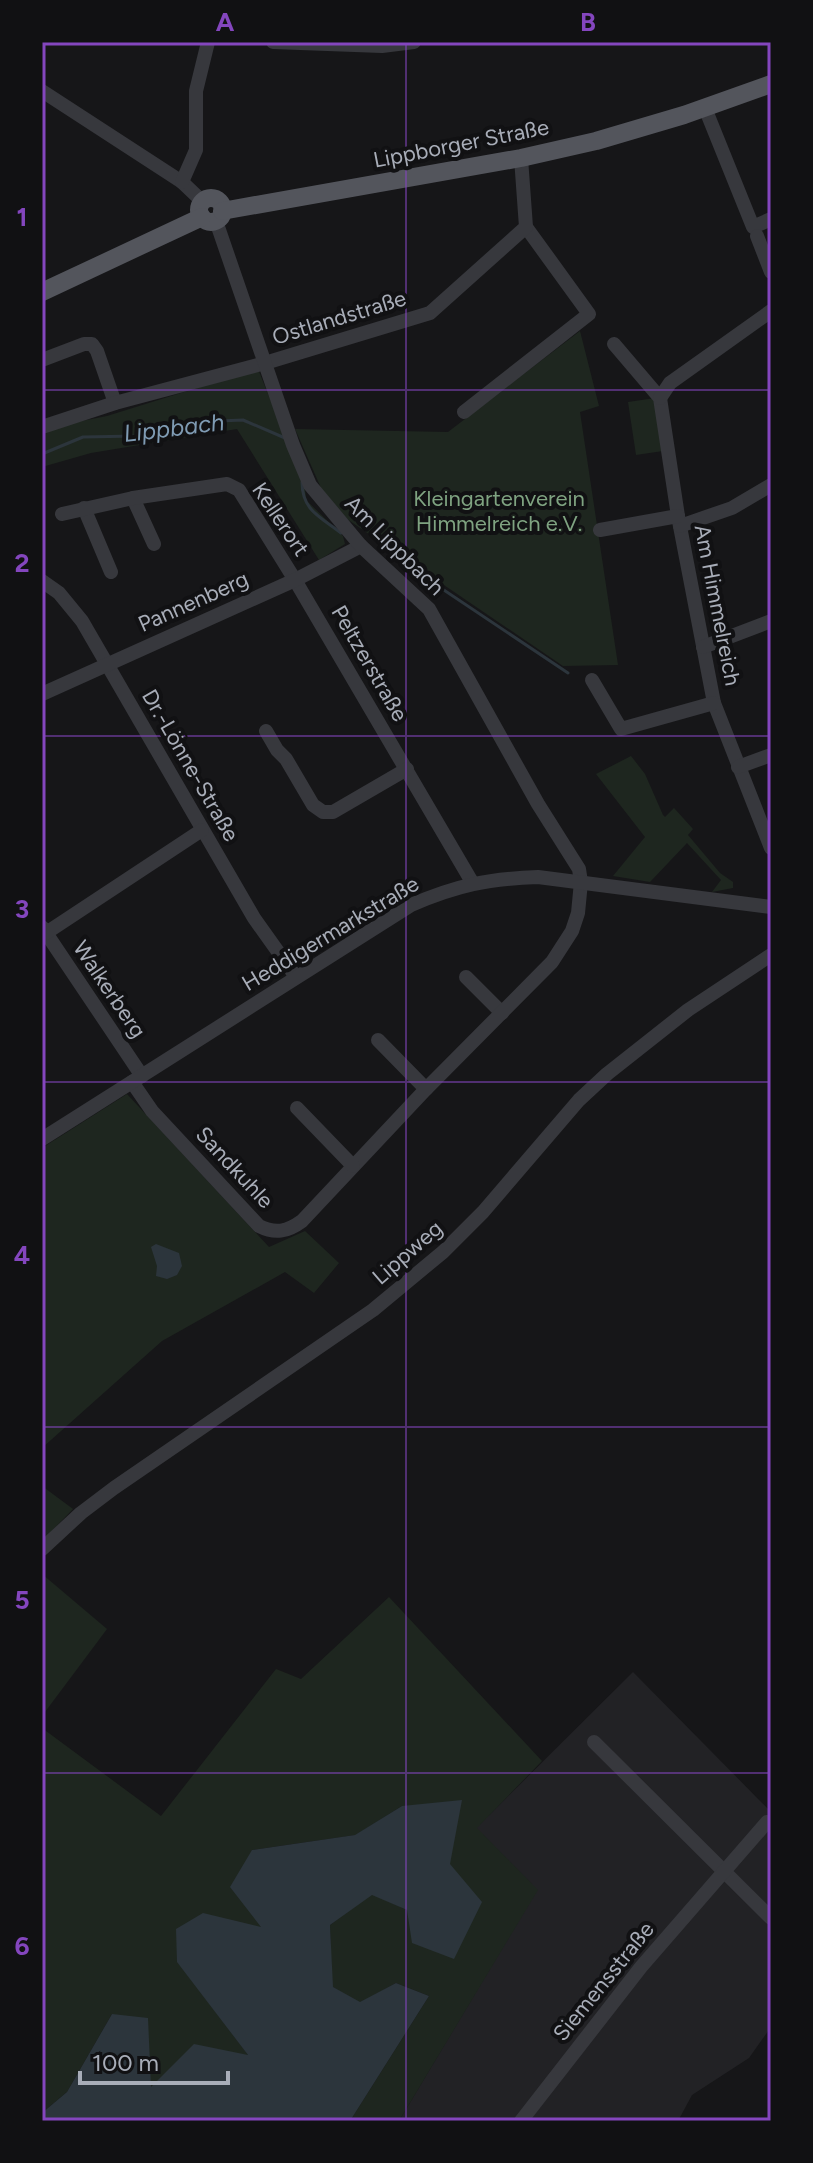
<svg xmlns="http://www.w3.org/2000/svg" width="813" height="2163" font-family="Figtree,sans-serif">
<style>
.built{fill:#222225}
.green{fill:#1e261f}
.water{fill:#2c353c}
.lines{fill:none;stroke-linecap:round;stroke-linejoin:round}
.stream{stroke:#2c353c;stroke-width:3}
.minor{stroke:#37383d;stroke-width:14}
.major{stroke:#53555c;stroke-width:18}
.grid{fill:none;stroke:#8446be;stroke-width:2;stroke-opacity:0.55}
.labels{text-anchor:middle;stroke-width:8;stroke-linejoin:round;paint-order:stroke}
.street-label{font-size:22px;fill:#a8adb8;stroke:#111113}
.park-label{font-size:22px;fill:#7fa381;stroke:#111113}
.water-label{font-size:24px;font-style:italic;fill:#7f9bb3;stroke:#111113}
.neatline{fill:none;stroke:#8446be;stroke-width:3}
.grid-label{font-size:26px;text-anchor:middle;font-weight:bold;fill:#8446be}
</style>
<rect width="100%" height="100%" fill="#161618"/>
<path class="built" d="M 633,1672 L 771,1812 L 771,2027 L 749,2058 L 692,2095 L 678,2121 L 399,2121 L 537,1890 L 476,1828 Z"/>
<g class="green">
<path d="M 580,331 L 599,406 L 580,412 L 618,665 L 563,666 L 341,515 L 325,497 L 295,429 L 448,432 Z"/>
<path d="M 258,369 L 305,486 L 306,500 L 343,536 L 345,544 L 319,560 L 237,429 L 91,453 L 42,467 L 42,435 L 66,424 L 107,416 Z"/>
<path d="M 655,398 L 663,451 L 636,455 L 628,402 Z"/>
<path d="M 631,756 L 645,774 L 663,815 L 665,817 L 674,808 L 693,829 L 688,835 L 720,873 L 733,882 L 733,888 L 712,892 L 721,880 L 687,843 L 650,882 L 613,876 L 645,837 L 596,774 Z"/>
<path d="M 127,1094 L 269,1247 L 305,1231 L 339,1263 L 314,1293 L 285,1272 L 162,1341 L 42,1448 L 42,1148 Z"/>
<path d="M 42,1486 L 73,1509 L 42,1541 Z"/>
<path d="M 42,1574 L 107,1629 L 42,1716 Z"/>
<path d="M 389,1597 L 542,1761 L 477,1828 L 538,1890 L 399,2121 L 350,2121 L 429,1996 L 396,1983 L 360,2003 L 332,1987 L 330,1925 L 372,1894 L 407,1910 L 450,1865 L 402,1806 L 356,1835 L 252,1850 L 263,1927 L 178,1962 L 249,2056 L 150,2088 L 112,2014 L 67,2092 L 42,2113 L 42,1728 L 161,1816 L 276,1669 L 301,1679 Z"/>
</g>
<g class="water">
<path d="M 156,1244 L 179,1253 L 182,1266 L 177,1275 L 167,1279 L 156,1276 L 157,1266 L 151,1247 Z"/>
<path d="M 462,1800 L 450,1864 L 482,1902 L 454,1959 L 412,1943 L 407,1910 L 372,1895 L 330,1925 L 333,1987 L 360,2002 L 396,1983 L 429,1996 L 350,2121 L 42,2121 L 42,2113 L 67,2092 L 112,2014 L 148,2018 L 151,2087 L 194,2044 L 248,2055 L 177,1962 L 176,1929 L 203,1913 L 261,1927 L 230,1887 L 252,1850 L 355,1835 L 402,1806 Z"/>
</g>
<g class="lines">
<g class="stream">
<path d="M 42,454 L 83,437 L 136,436 L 219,421 L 243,420 L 285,438"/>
<path d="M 302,482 C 302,511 321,517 341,533"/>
<path d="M 393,556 L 568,673"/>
</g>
<g class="minor">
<path d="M 273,42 L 382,46 L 414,42"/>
<path d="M 42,91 L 182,182 L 203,202"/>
<path d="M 705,108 L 753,227 L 771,219"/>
<path d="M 182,182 L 196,150 L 196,91 L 208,42"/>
<path d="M 757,236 L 771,272"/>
<path d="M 614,344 L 660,398 L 678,516 L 714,703 L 771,848"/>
<path d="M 42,360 L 84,344 L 92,344 L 97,351 L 115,403"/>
<path d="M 660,398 L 670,383 L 771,311"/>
<path d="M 464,412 L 589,314 L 526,227"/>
<path d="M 42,427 L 115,403 L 265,363 L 430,313 L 526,227 L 521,158"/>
<path d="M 133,498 L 154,544"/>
<path d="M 84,508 L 111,572"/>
<path d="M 62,514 L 133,498 L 227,484 L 239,490 L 295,580 L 472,882"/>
<path d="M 680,526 L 732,508 L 771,485"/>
<path d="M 600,530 L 678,516"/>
<path d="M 42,581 L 59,593 L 82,621 L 254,918 L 296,977"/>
<path d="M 703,647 L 771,621"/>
<path d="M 592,680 L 621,729 L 714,703"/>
<path d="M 42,694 L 295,580 L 361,546"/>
<path d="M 266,731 L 277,750 L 286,759 L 313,805 L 323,812 L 333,812 L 407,769"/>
<path d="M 738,767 L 771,755"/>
<path d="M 42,927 L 142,1076"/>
<path d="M 46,933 L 202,830"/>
<path d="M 466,977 L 502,1013"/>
<path d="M 378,1040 L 426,1089"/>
<path d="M 132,1082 L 152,1111 L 259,1226 C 275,1234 287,1232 302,1221 L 426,1089 L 552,962 L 572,931 L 578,913 L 581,882 L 579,869 L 538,804 L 429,609 L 361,546 L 310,485 L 293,445 L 216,221"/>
<path d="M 297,1108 L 353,1166"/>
<path d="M 42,1139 L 411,905 C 458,885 487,879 538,877 L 771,907"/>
<path d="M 42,1549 L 81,1513 L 114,1488 L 373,1310 L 443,1252 L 483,1212 L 579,1100 L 607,1074 L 688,1010 L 771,955"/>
<path d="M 594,1742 L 771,1918"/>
<path d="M 521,2121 L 641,1967 L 767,1822"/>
</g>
<g class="major">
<circle cx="211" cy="210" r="12"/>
<path d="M 222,211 L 521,158 L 596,141 L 684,115 L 771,84"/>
<path d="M 42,292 L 202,217"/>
</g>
</g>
<path class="grid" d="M 406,42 L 406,2121M 42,390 L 771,390M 42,736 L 771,736M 42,1082 L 771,1082M 42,1427 L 771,1427M 42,1773 L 771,1773"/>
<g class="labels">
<g class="street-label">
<text transform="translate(461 143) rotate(-11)" y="8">Lippborger Straße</text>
<text transform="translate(339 317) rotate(-17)" y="8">Ostlandstraße</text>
<text transform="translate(281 519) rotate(56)" y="8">Kellerort</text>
<text transform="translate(395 545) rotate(45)" y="8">Am Lippbach</text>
<text transform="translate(193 601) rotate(-24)" y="8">Pannenberg</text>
<text transform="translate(718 605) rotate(79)" y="8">Am Himmelreich</text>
<text transform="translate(370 663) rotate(60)" y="8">Peltzerstraße</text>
<text transform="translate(191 765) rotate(60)" y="8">Dr.-Lönne-Straße</text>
<text transform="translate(330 933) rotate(-31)" y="8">Heddigermarkstraße</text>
<text transform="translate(110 989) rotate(56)" y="8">Walkerberg</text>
<text transform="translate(235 1167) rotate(47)" y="8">Sandkuhle</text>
<text transform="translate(407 1252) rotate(-41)" y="8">Lippweg</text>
<text transform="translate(603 1981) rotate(-51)" y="8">Siemensstraße</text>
</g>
<g class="park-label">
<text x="499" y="506">Kleingartenverein<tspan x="499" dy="25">Himmelreich e.V.</tspan></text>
</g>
<g class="water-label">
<text transform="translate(174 428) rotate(-7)" y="8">Lippbach</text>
</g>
</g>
<rect width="813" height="2163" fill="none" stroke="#111113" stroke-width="88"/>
<path d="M80 2071v12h148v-12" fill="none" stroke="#a8adb8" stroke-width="4"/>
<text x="92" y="2071" font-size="24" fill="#a8adb8" stroke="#111113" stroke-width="6" paint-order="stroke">100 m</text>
<rect x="44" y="44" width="725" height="2075" class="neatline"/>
<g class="grid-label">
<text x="225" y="31">A</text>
<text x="588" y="31">B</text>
<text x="22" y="226">1</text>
<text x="22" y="572">2</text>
<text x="22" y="918">3</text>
<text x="22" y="1264">4</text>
<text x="22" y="1609">5</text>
<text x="22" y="1955">6</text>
</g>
</svg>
